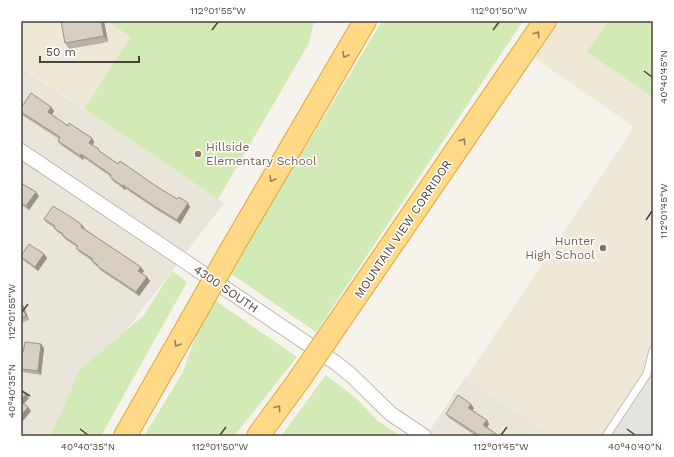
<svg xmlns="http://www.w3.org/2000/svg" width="674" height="457" font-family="'Work Sans',sans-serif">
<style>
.residential{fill:#eae5da}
.education{fill:#efe8d6}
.green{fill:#d2eab5}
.parking{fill:#e5e3e0}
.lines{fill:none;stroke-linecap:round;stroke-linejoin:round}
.service-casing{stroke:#c2bbae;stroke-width:9}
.minor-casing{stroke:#c2bbae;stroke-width:16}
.trunk-casing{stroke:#e0a43c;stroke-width:24}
.service{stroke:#fff;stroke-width:7}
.minor{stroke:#fff;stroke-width:14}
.trunk{stroke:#ffd985;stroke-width:22}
.trunk-bridge-casing{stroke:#e0a43c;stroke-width:24;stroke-linecap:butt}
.trunk-bridge{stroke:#ffd985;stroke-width:22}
.wall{fill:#bab2a6}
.shaded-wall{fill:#979187}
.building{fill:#d8cfc1;stroke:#979187}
.oneway{stroke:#938057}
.ticks{fill:none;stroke:#4b4439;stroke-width:1.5}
.education-dot{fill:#8d6e63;stroke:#fff;stroke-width:1.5}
.labels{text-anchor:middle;stroke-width:3;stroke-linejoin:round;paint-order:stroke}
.education-label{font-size:12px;fill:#785e54;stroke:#fff;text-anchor:start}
.street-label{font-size:12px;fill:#4b4439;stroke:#fff}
.neatline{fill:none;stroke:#4b4439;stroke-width:1.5}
.ticks-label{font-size:10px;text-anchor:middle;fill:#4b4439}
</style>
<rect width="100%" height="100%" fill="#f6f3ec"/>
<g class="residential">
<path d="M 21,67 L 224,203 L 114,346 L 82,379 L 50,436 L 21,436 Z"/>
<path d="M 466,376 L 557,436 L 426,436 Z"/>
</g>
<g class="education">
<path d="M 21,21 L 314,21 L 309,43 L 218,199 L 21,66 Z"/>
<path d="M 560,21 L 653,21 L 653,436 L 550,436 L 465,379 L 634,127 L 535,58 Z"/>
</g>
<g class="green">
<path d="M 107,21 L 314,21 L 309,43 L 218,199 L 84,109 L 131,37 Z"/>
<path d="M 382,21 L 523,21 L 316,332 L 230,273 C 279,188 332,106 382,21 Z"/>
<path d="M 608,21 L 653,21 L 653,97 L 587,52 Z"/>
<path d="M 172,271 L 187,282 L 101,436 L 50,436 L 63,409 L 79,371 L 144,315 Z"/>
<path d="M 216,301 L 297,357 L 234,436 L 144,436 L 183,372 L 199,327 Z"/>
<path d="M 326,375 L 357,399 L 378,421 L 400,436 L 281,436 Z"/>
</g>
<path class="parking" d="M 653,371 L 653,436 L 610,436 Z"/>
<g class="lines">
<defs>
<path id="service" d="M 606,436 L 647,374 L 653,350"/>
<path id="minor" d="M 21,151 L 336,363 L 351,375 L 391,414 L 424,436"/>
<g id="trunk">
<path d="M 231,250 L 365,21"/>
<path d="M 338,323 L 545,21"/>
<path d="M 125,436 L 197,310"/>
<path d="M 258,436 L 299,380"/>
</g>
</defs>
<use href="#service" class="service-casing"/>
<use href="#minor" class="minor-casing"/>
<use href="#trunk" class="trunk-casing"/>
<use href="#service" class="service"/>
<use href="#minor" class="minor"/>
<use href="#trunk" class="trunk"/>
<defs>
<g id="trunk-bridge">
<path d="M 197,310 L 231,250"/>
<path d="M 299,380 L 338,323"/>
</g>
</defs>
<use href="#trunk-bridge" class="trunk-bridge-casing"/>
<use href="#trunk-bridge" class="trunk-bridge"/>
</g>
<g class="wall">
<path d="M 104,21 L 108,42 L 69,49 L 65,43 Z"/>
<path d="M 21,108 L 54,111 L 52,115 L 68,126 L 92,138 L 94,142 L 92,145 L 101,152 L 118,164 L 190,207 L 180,224 L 157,210 L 126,189 L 125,190 L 113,181 L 110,177 L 110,176 L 84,158 L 83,160 L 61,145 L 58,141 L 59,139 L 22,115 L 21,113 Z"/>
<path d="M 21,183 L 39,196 L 29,210 L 21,205 Z"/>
<path d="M 44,219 L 82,225 L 85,229 L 144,271 L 142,273 L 147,277 L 150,281 L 139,296 L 100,270 L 99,267 L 95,265 L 92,261 L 79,252 L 76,248 L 77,247 L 65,239 L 62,235 L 57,232 L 55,228 L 47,223 Z"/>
<path d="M 44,254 L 47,258 L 38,271 L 23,260 L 21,257 L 21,256 Z"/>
<path d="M 21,300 L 29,320 L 21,323 Z"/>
<path d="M 41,344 L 44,348 L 41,375 L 21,372 L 21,351 L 23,352 Z"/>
<path d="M 474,408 L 472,410 L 487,420 L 489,424 L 487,428 L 499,436 L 476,436 L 449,418 L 446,414 Z"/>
</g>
<g class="shaded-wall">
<path d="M 101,21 L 104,21 L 108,42 L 104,36 Z"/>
<path d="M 51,107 L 54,111 L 51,116 L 48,112 Z"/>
<path d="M 92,138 L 94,142 L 92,147 L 89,143 Z"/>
<path d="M 81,154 L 84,158 L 83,160 L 80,156 Z"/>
<path d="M 123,185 L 126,189 L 125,190 L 122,186 Z"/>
<path d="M 36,192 L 39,196 L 29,210 L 26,206 Z"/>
<path d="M 188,203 L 190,207 L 180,224 L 177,220 Z"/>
<path d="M 82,225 L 85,229 L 84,231 L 81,227 Z"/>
<path d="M 44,254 L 47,258 L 38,271 L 35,267 Z"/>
<path d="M 141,267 L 144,271 L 141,275 L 138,271 Z"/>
<path d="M 147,277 L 150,281 L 139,296 L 136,292 Z"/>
<path d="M 21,300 L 29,320 L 26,316 L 21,303 Z"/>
<path d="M 41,344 L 44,348 L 41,375 L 38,371 Z"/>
<path d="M 26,394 L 29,398 L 23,405 L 21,402 L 21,400 Z"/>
<path d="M 471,404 L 474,408 L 471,412 L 468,408 Z"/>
<path d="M 28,407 L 31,411 L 23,421 L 21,419 L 21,416 Z"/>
<path d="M 487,420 L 489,424 L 486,429 L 483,425 Z"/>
</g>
<g class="building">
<path d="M 61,21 L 101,21 L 104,36 L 65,43 Z"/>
<path d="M 31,93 L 51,107 L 48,112 L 68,126 L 69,123 L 92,138 L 89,143 L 99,149 L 98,150 L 118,164 L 120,161 L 156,186 L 177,199 L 179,197 L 188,203 L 177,220 L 154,206 L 123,185 L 122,186 L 110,177 L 111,175 L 81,154 L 80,156 L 58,141 L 60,137 L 21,112 L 21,108 Z"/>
<path d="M 21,183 L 36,192 L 26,206 L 21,203 Z"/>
<path d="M 53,206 L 74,219 L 82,225 L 81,227 L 141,267 L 138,271 L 147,277 L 136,292 L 97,266 L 98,265 L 92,261 L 93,259 L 76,248 L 78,246 L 62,235 L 63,234 L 54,228 L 55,226 L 44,219 Z"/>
<path d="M 29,244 L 44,254 L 35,267 L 21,257 L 21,256 Z"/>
<path d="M 21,303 L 26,316 L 21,318 Z"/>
<path d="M 25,342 L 41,344 L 38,371 L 21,369 L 21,351 L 23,352 Z"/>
<path d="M 21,389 L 26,394 L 21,400 Z"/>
<path d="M 458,395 L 471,404 L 468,408 L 487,420 L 483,425 L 499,436 L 480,436 L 446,414 Z"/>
<path d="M 21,402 L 28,407 L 21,416 Z"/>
</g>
<defs><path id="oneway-chevron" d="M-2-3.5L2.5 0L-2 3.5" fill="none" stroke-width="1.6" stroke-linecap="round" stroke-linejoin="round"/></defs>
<g class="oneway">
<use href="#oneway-chevron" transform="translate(537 34) rotate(-56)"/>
<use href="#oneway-chevron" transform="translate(345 55) rotate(120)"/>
<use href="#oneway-chevron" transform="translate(463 141) rotate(-56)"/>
<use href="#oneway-chevron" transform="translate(272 179) rotate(120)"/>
<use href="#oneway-chevron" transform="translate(177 344) rotate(120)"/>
<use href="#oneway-chevron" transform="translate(278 408) rotate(-54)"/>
</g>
<path class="ticks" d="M 212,30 L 218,22M 493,30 L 499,22M 644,71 L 652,77M 646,220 L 652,211M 22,312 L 28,304M 22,391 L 30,396M 80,429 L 88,435M 627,429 L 635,435M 220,435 L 226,427M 501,435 L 507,427"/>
<g class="education-dot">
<circle cx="198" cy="154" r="4"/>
<circle cx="603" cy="248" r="4"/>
</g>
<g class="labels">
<g class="education-label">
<text x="206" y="151">Hillside<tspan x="206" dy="14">Elementary School</tspan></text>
<text x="595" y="245" text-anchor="end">Hunter<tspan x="595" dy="14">High School</tspan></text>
</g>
<g class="street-label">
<text transform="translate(403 229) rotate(-56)" y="4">MOUNTAIN VIEW CORRIDOR</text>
<text transform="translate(226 289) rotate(34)" y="4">4300 SOUTH</text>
</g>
</g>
<rect width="674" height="457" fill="none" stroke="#ffffff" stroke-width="44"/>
<path d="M40 56v6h99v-6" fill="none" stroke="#4b4439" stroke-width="2"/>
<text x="46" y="56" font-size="12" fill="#4b4439" stroke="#ffffff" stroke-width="3" paint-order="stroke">50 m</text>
<rect x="22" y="22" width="630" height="413" class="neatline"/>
<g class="ticks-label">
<text x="218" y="14">112°01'55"W</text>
<text x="499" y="14">112°01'50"W</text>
<text transform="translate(663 77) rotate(-90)" y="4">40°40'45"N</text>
<text transform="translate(663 211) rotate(-90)" y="4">112°01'45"W</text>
<text transform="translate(11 312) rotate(-90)" y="4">112°01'55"W</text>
<text transform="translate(11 391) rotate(-90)" y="4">40°40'35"N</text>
<text x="88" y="450">40°40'35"N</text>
<text x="220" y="450">112°01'50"W</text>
<text x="501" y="450">112°01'45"W</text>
<text x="635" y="450">40°40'40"N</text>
</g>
</svg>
